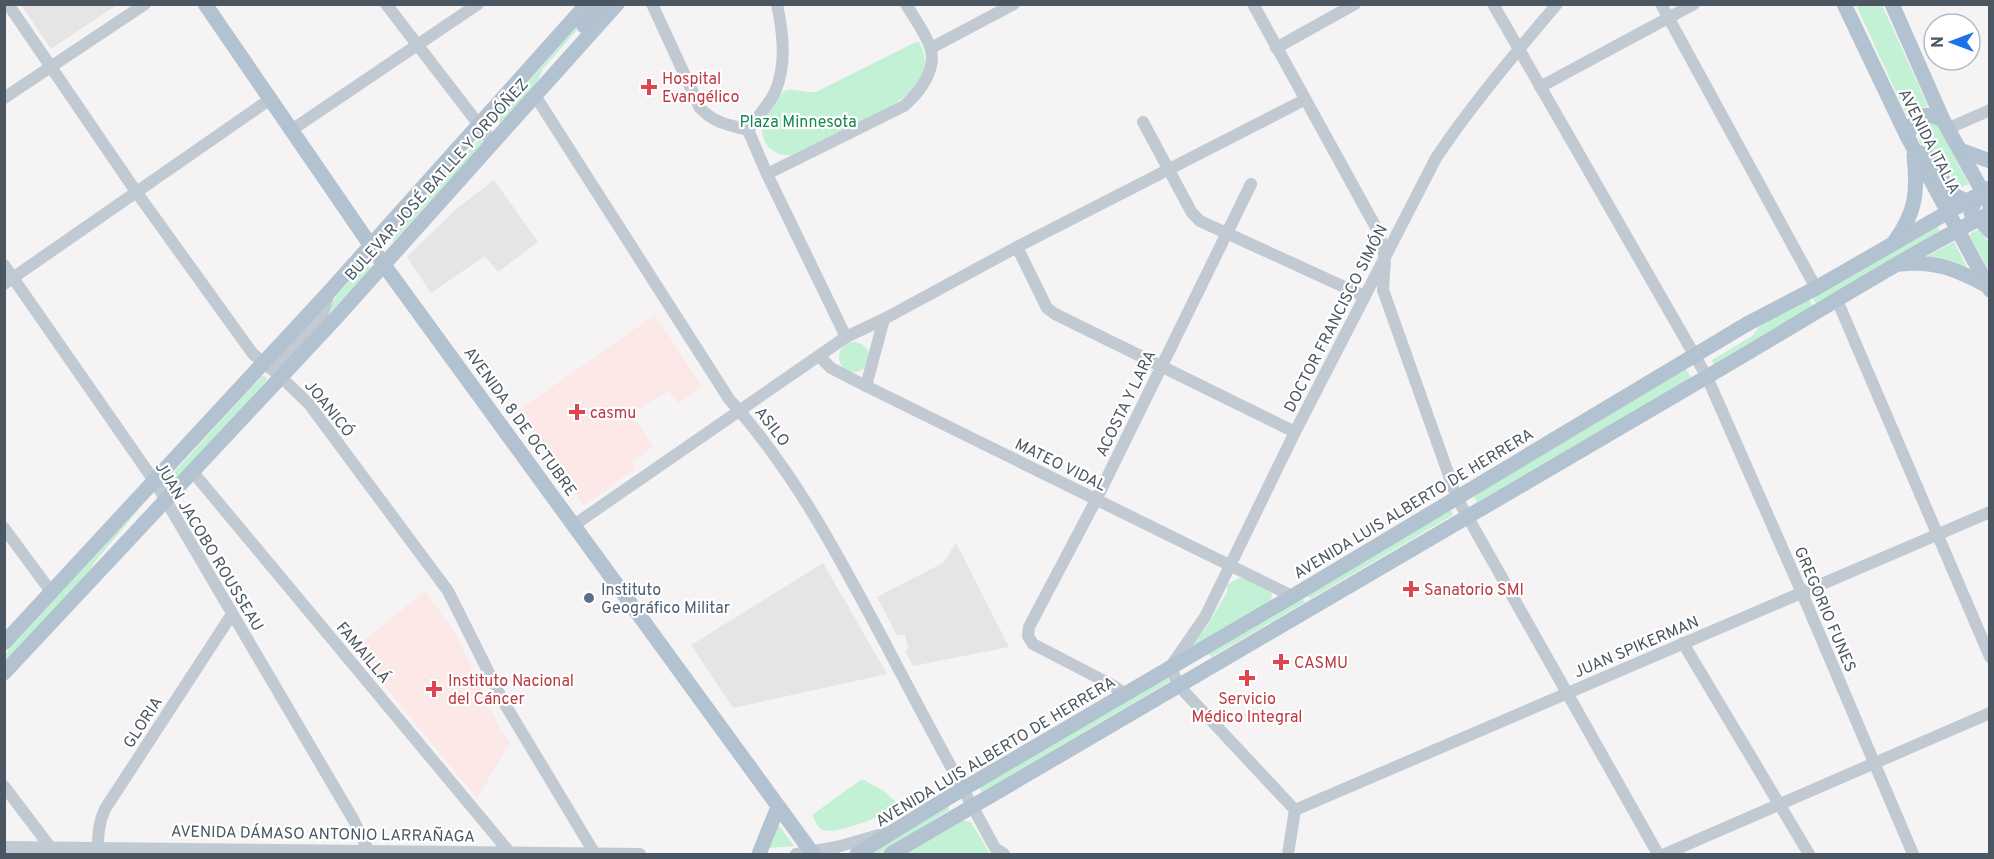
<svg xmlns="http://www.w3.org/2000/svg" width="1994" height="859" font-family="Overpass,sans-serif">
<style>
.education{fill:#e6e4e5}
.medical{fill:#fce8e6}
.green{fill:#c3f1d5}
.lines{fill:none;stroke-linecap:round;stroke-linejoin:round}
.minor{stroke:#c1cad2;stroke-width:12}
.major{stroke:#b3c2d1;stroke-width:15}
.health-dot{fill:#e0444e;stroke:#fff;stroke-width:2}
.service-dot{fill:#5c6f8a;stroke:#fff;stroke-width:2}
.labels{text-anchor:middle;stroke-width:4.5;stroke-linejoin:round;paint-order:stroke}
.health-label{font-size:16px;fill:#be3a42;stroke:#fff;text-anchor:start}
.park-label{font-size:16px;fill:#17864f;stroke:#fff}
.street-label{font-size:16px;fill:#4a5661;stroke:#fff}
.service-label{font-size:16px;fill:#4e5e75;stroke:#fff;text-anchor:start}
</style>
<rect width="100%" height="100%" fill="#f5f3f3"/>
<g class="education">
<path d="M 21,5 L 117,5 L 51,49 Z"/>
<path d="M 494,180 L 538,242 L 498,272 L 485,256 L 431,293 L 407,257 L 455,210 Z"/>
<path d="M 956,543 L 1009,647 L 913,666 L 905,651 L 908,647 L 905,635 L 897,635 L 877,597 L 943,563 Z"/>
<path d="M 823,563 L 887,674 L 733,708 L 691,645 Z"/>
</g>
<g class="medical">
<path d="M 655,315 L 702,387 L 678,403 L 669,391 L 632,413 L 653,447 L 632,462 L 636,468 L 583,505 L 519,410 Z"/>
<path d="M 425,591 L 456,634 L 500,729 L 510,742 L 477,798 L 354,649 Z"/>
</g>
<g class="green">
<path d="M 1856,5 L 1882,5 L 1928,106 L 1916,109 L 1907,116 Z"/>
<path d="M 590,12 L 592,13 L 542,70 C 537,90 515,107 501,123 L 496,122 L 496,118 Z"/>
<path d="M 916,42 L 919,42 C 945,87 881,112 850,127 C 831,136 811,146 791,155 C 776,157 762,146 762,129 C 763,118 776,99 784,91 C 795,87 805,94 816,92 Z"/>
<path d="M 1923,121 L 1937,124 L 1969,184 L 1959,188 L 1940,156 L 1920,143 L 1916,130 Z"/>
<path d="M 481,137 L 485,140 L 484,142 L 393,242 L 391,237 Z"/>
<path d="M 1937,226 L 1941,232 L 1816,304 L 1812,297 Z"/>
<path d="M 1980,229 L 1989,243 L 1989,271 L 1970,236 L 1971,233 Z"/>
<path d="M 1954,242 L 1968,269 L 1928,257 L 1928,256 Z"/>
<path d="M 366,263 L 371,268 L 321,323 L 337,295 Z"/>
<path d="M 1809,299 L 1813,306 L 1714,365 L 1712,360 L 1752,336 L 1761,325 Z"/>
<circle cx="854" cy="357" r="15"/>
<path d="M 1686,369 L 1691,378 L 1477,502 L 1473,495 Z"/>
<path d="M 262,376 L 267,377 L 266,381 L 170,486 L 166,486 L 165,482 Z"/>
<path d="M 144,503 L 94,563 L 89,573 L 5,664 L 5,656 L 11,646 Z"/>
<path d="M 1450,508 L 1453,515 L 1310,599 L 1307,593 Z"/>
<path d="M 1239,578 L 1245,579 L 1272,593 L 1271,601 L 1188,650 L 1199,634 L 1205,630 L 1227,592 L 1227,585 Z"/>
<path d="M 1301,596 L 1305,602 L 1211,657 L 1206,652 Z"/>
<path d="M 1168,674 L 1172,680 L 982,792 L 978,786 Z"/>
<path d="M 862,779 L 884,791 L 900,806 C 887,814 838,835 823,830 C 817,828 815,820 812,815 Z"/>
<path d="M 948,805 L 949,810 L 879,854 L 868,854 Z"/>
<path d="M 961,820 L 971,822 L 990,854 L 906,854 Z"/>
<path d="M 778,825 L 780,827 L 794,846 L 769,848 Z"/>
</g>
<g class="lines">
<g class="minor">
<path d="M 8,4 L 137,193 L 253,354 L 280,376 L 309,404 L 448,591 L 503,701 L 595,854"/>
<path d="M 386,4 L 493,143"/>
<path d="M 652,4 L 700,108 C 714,123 729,125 748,130"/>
<path d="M 1253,4 L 1379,233 L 1385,258 L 1383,290 L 1457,498 L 1658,854"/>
<path d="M 1493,4 L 1707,377 L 1802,593 L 1913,854"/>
<path d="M 1661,4 L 1816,288"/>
<path d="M 931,48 L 1014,4"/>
<path d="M 1276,48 L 1355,4"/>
<path d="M 1540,87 L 1694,4"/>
<path d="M 536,97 L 729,399 C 795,472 839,557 885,643 C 921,712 958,780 995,848 L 1004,854"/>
<path d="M 4,98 L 145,4"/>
<path d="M 1143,122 L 1192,213 L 1200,221 L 1364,296"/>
<path d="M 1947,129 L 1990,110"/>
<path d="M 748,130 L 767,174 L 846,337"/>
<path d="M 748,130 C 757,117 768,106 775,92 C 787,64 783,33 777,4"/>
<path d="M 290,131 L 478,4"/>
<path d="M 767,174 L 904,106 C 919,93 938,69 930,47 C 925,32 914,18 906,4"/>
<path d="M 1017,247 L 1047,308 L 1055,314 L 1295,432"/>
<path d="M 4,265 L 155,482 L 353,819 L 370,854"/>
<path d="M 4,284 L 269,100"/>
<path d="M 1837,300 L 1990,657"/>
<path d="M 819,356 L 831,368 L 866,386 L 1292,596"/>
<path d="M 280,376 L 278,369 L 280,360 L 323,313 L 329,293"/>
<path d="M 866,386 L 884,319 L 1017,247 L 1304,100"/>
<path d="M 192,471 L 511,854"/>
<path d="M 574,525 L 846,337 L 884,319"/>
<path d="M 4,528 L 52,593"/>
<path d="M 1683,643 L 1809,854"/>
<path d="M 1125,694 L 1112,685 L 1033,644 L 1028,636 L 1029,627 L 1096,500 L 1251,184"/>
<path d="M 4,786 L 54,852"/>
<path d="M 1295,810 L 1178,685 L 1171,666 L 1205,617 L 1295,432 L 1436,158 C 1472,104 1515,54 1557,4"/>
<path d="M 1295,810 L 1990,512"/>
<path d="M 4,847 L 640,854"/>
<path d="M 98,853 C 98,837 98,824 105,809 L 232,614"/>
<path d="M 796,854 L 837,847 L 886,833"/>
<path d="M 1288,854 L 1295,810"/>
<path d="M 1665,854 L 1990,713"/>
</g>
<g class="major">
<path d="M 205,4 L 384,265 L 813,854"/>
<path d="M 1844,4 L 1907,136 L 1990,290"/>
<path d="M 1892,4 L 1943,120 L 1990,205"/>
<path d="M 584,26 L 596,12 L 598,4"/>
<path d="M 1907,136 C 1916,118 1921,109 1943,120"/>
<path d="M 1960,150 L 1990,161"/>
<path d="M 1916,151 L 1929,157 L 1949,190 L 1956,196 L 1974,204"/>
<path d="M 1971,213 L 1979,219 L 1990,231"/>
<path d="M 1895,241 C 1916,212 1918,191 1914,156"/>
<path d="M 1901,264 C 1935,260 1957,270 1986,285"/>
<path d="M 4,643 L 329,292 L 587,4"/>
<path d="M 4,673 L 336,318 L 617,4"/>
<path d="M 759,854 L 778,807"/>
<path d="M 857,854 L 946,799 L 1303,590 L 1747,324 L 1816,288 L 1990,188"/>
<path d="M 891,854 C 1157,697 1423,540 1691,386 C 1791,329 1887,266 1990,213"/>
</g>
</g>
<g class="health-dot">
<path d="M646 78h6v6h6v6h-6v6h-6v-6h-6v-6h6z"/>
<path d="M574 403h6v6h6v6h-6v6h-6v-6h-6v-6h6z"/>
<path d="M1408 580h6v6h6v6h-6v6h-6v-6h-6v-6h6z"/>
<path d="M1278 653h6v6h6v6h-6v6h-6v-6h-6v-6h6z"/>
<path d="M1244 669h6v6h6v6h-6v6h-6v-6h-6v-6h6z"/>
<path d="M431 680h6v6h6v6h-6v6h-6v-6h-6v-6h6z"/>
</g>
<circle class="service-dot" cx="589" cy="598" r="6"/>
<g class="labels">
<g class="health-label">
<text x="662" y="84">Hospital<tspan x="662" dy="18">Evangélico</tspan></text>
<text x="590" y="418">casmu</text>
<text x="1424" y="595">Sanatorio SMI</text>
<text x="1294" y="668">CASMU</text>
<text x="448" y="686">Instituto Nacional<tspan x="448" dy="18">del Cáncer</tspan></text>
<text x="1247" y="704" text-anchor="middle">Servicio<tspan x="1247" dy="18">Médico Integral</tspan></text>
</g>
<g class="park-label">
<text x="798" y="127">Plaza Minnesota</text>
</g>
<g class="street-label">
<text transform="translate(1930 141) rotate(63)" y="6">AVENIDA ITALIA</text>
<text transform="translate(436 179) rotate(-48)" y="6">BULEVAR JOSÉ BATLLE Y ORDÓÑEZ</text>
<text transform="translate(1335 318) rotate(-63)" y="6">DOCTOR FRANCISCO SIMÓN</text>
<text transform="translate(1125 403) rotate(-64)" y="6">ACOSTA Y LARA</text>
<text transform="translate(330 408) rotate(51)" y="6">JOANICÓ</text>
<text transform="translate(521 421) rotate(54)" y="6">AVENIDA 8 DE OCTUBRE</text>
<text transform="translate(773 426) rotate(52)" y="6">ASILO</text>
<text transform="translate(1061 464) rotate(26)" y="6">MATEO VIDAL</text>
<text transform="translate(1413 503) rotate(-31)" y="6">AVENIDA LUIS ALBERTO DE HERRERA</text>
<text transform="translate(210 546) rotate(59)" y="6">JUAN JACOBO ROUSSEAU</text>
<text transform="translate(1826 609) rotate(67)" y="6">GREGORIO FUNES</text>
<text transform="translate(1636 646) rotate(-23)" y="6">JUAN SPIKERMAN</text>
<text transform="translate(364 652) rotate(50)" y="6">FAMAILLÁ</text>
<text transform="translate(142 722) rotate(-57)" y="6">GLORIA</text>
<text transform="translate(995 751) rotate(-31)" y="6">AVENIDA LUIS ALBERTO DE HERRERA</text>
<text transform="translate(323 833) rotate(1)" y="6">AVENIDA DÁMASO ANTONIO LARRAÑAGA</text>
</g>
<g class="service-label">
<text x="601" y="595">Instituto<tspan x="601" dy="18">Geográfico Militar</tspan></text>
</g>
</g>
<rect width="1994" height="859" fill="none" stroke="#4a5661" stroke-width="12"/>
<g transform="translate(1952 42) rotate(270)"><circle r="28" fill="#ffffff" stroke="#b7bbc0" stroke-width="1.5"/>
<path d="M0-4.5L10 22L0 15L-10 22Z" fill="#1a73e8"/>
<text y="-9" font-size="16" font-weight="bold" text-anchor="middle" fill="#4a5661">N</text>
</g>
</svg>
